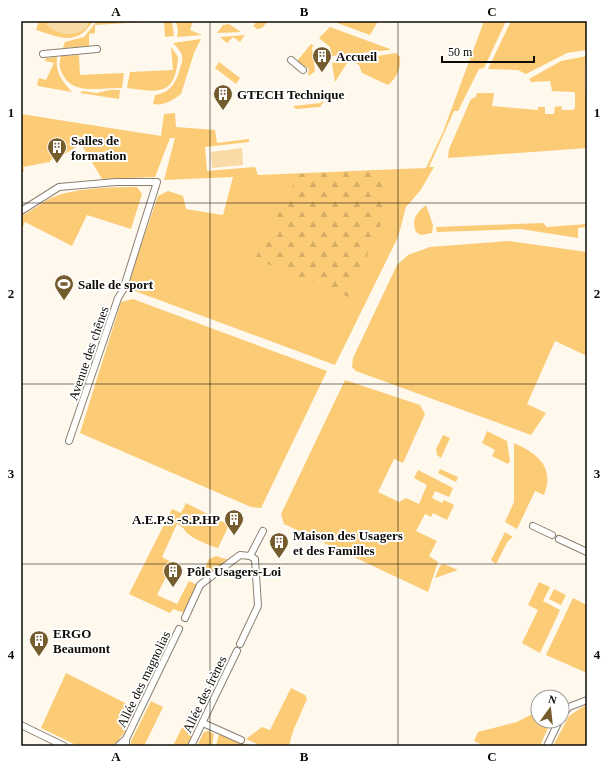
<svg xmlns="http://www.w3.org/2000/svg" width="608" height="767" font-family="Georgia,serif">
<style>
.grass{fill:#fbcb76}
.forest{fill:url(#forest-firs)}
.water{fill:#f9dba8}
.lines{fill:none;stroke-linecap:round;stroke-linejoin:round}
.lane-casing{stroke:#8b8171;stroke-width:8}
.lane{stroke:#fff;stroke-width:6}
.grid{fill:none;stroke:#0e0b06;stroke-width:1;stroke-opacity:0.55}
.labels{text-anchor:middle;stroke-width:4;stroke-linejoin:round;paint-order:stroke}
.poi-label{font-size:13px;font-weight:bold;fill:#0e0b06;stroke:#fff;text-anchor:start}
.street-label{font-size:13px;fill:#0e0b06;stroke:#fff}
.neatline{fill:none;stroke:#0e0b06;stroke-width:1.5}
.grid-label{font-size:13px;text-anchor:middle;font-weight:bold;fill:#0e0b06}
</style>
<defs>
<pattern id="forest-firs" width="22" height="20" patternUnits="userSpaceOnUse"><rect width="22" height="20" fill="#fbcb76"/><path d="M5 1l3.5 6h-7zM16 11l3.5 6h-7z" fill="#d6ad65"/></pattern>
</defs>
<rect width="100%" height="100%" fill="#fff8ed"/>
<g class="grass">
<path d="M 39,21 L 93,21 C 77,47 59,37 36,30 Z"/>
<path d="M 97,21 L 160,21 L 95,25 L 95,33 L 89,34 L 89,46 L 63,48 L 65,42 L 84,37 Z"/>
<path d="M 164,21 L 172,22 L 174,36 L 165,37 Z"/>
<path d="M 176,21 L 193,21 L 190,30 L 202,35 L 177,37 L 178,31 Z"/>
<path d="M 257,21 L 268,21 L 262,28 L 257,29 L 253,26 Z"/>
<path d="M 332,21 L 378,21 L 370,35 Z"/>
<path d="M 484,21 L 506,21 L 484,68 L 479,69 L 458,111 L 454,111 L 429,167 L 434,167 L 420,191 L 406,207 L 398,237 L 335,365 L 132,290 L 128,283 L 158,196 L 168,191 L 183,196 L 186,209 L 223,215 L 233,177 L 164,180 L 175,138 L 170,138 L 155,177 L 102,179 L 81,144 L 58,158 L 50,160 L 50,162 L 23,167 L 24,172 L 21,172 L 21,114 L 161,136 L 164,114 L 175,113 L 176,127 L 215,130 L 217,143 L 249,139 L 249,142 L 205,147 L 207,171 L 255,167 L 258,175 L 426,168 L 443,132 Z"/>
<path d="M 511,21 L 587,21 L 587,50 L 567,53 L 526,74 L 518,70 L 488,69 Z"/>
<path d="M 229,24 L 241,32 L 217,33 L 223,25 Z"/>
<path d="M 330,27 L 390,49 L 390,50 L 332,56 L 330,47 L 319,38 Z"/>
<path d="M 245,35 L 240,42 L 233,37 L 227,43 L 220,37 Z"/>
<path d="M 201,39 L 194,53 L 181,94 C 173,100 164,106 153,104 L 155,95 C 170,93 176,83 180,69 C 181,65 183,61 182,56 C 181,51 177,47 173,43 Z"/>
<path d="M 311,44 L 314,46 L 312,47 L 315,71 L 309,76 L 308,74 L 309,69 L 297,61 Z"/>
<path d="M 171,47 L 178,57 C 175,97 159,92 127,88 L 130,72 L 173,70 Z"/>
<path d="M 396,53 L 400,57 C 401,69 397,77 388,85 L 362,73 L 359,65 L 351,61 L 347,63 L 335,82 L 332,63 Z"/>
<path d="M 79,55 L 80,75 L 124,73 L 122,88 C 102,87 74,96 63,75 C 59,68 59,63 61,56 Z"/>
<path d="M 587,56 L 587,60 L 585,60 L 585,94 L 587,94 L 587,148 L 448,158 L 449,149 L 471,99 L 476,97 L 477,93 L 494,93 L 492,106 L 538,110 L 538,107 L 545,107 L 545,114 L 554,114 L 555,107 L 561,106 L 562,110 L 573,110 L 575,108 L 575,94 L 574,92 L 552,91 L 550,81 L 531,82 L 529,79 L 561,61 Z"/>
<path d="M 57,57 C 55,72 62,81 72,92 L 38,86 L 37,84 L 39,78 L 46,80 L 54,63 L 45,61 L 46,58 Z"/>
<path d="M 219,62 L 240,78 L 236,84 L 215,68 Z"/>
<path d="M 110,90 L 120,90 L 119,99 L 80,93 L 83,91 L 96,93 Z"/>
<path d="M 328,95 L 320,107 L 296,109 L 293,106 L 321,103 Z"/>
<path d="M 137,187 L 142,194 L 131,229 L 87,215 L 72,246 L 25,222 L 21,230 L 21,216 C 33,211 44,200 56,196 C 77,188 114,187 137,187 Z"/>
<path d="M 426,205 L 433,225 L 432,233 L 421,235 L 416,232 C 411,220 416,213 426,205 Z"/>
<path d="M 543,223 L 547,227 L 587,224 L 587,227 L 578,228 L 578,238 L 521,229 L 437,232 L 436,227 Z"/>
<path d="M 509,241 L 587,252 L 587,356 L 555,341 L 527,404 L 546,413 L 531,435 L 356,371 L 352,367 L 353,358 L 397,265 L 408,255 L 430,247 Z"/>
<path d="M 133,299 L 327,371 L 261,508 L 251,507 L 80,433 L 121,302 Z"/>
<path d="M 345,380 L 420,405 L 425,414 L 403,463 L 394,459 L 378,492 L 399,502 L 406,498 L 419,504 L 427,485 L 414,478 L 418,470 L 453,488 L 449,497 L 435,491 L 432,498 L 442,503 L 444,500 L 454,505 L 447,520 L 433,513 L 431,517 L 425,514 L 416,531 L 437,541 L 429,556 L 438,562 L 428,592 L 284,524 L 281,514 Z"/>
<path d="M 487,431 L 507,441 L 510,461 L 508,464 L 492,456 L 495,450 L 482,443 Z"/>
<path d="M 443,435 L 450,438 L 441,458 L 437,455 L 436,449 Z"/>
<path d="M 514,443 C 538,454 555,467 544,495 L 535,491 L 517,529 L 505,522 L 514,502 Z"/>
<path d="M 440,469 L 458,477 L 456,482 L 438,473 Z"/>
<path d="M 186,503 L 229,525 L 218,548 C 210,546 191,538 186,532 C 183,528 182,526 177,524 L 162,557 L 173,563 L 157,595 L 177,604 L 189,581 L 197,585 L 185,613 L 173,609 L 170,613 L 129,594 L 172,509 L 181,513 Z"/>
<path d="M 505,532 L 513,537 L 508,541 L 496,564 L 491,560 Z"/>
<path d="M 216,556 L 229,560 L 207,578 L 201,576 L 209,559 Z"/>
<path d="M 444,564 L 458,570 L 435,578 L 440,566 Z"/>
<path d="M 539,582 L 550,587 L 543,601 L 560,610 L 540,653 L 522,643 L 538,610 L 528,605 Z"/>
<path d="M 554,589 L 566,595 L 561,605 L 549,599 Z"/>
<path d="M 573,598 L 587,605 L 587,673 L 546,655 Z"/>
<path d="M 66,673 L 137,709 L 127,729 L 117,742 L 111,746 L 78,746 L 41,728 Z"/>
<path d="M 291,688 L 305,695 L 307,699 L 293,731 L 289,746 L 262,746 L 246,739 L 262,727 L 270,730 Z"/>
<path d="M 151,701 L 163,707 L 144,746 L 131,746 L 131,741 Z"/>
<path d="M 587,704 L 587,746 L 553,746 L 569,716 Z"/>
<path d="M 538,711 L 538,721 L 551,721 L 540,746 L 484,746 L 474,741 L 478,732 L 517,722 Z"/>
<path d="M 188,718 L 198,723 L 187,746 L 173,746 L 186,719 Z"/>
<path d="M 208,731 L 214,734 L 212,746 L 197,746 L 204,732 Z"/>
<path d="M 219,734 L 250,746 L 216,746 Z"/>
</g>
<path class="forest" d="M 382,170 L 383,219 L 349,297 L 255,259 L 299,174 Z"/>
<g class="water">
<path d="M 47,21 L 89,21 L 87,28 C 73,37 59,36 47,25 Z"/>
<path d="M 242,148 L 243,165 L 212,168 L 211,152 Z"/>
</g>
<g class="lines">
<defs>
<g id="lane">
<path d="M 43,54 L 97,49"/>
<path d="M 291,60 L 303,70"/>
<path d="M 21,211 L 59,187 L 116,182 L 157,182 L 123,290 L 118,298 L 69,441"/>
<path d="M 533,526 L 552,535"/>
<path d="M 559,539 L 587,552"/>
<path d="M 250,556 L 263,531"/>
<path d="M 185,618 L 200,585 L 240,555 L 250,556 L 255,559 L 258,606 L 240,644"/>
<path d="M 562,715 L 569,707 L 587,700"/>
<path d="M 203,723 L 241,740"/>
<path d="M 21,725 L 64,746"/>
<path d="M 126,739 L 179,629"/>
<path d="M 118,746 L 126,739 L 126,746"/>
<path d="M 191,746 L 237,651"/>
<path d="M 547,746 L 559,721"/>
</g>
</defs>
<use href="#lane" class="lane-casing"/>
<use href="#lane" class="lane"/>
</g>
<path class="grid" d="M 210,21 L 210,746M 398,21 L 398,746M 21,203 L 587,203M 21,384 L 587,384M 21,564 L 587,564"/>
<defs>
<symbol id="building-pin" viewBox="-11 -11 22 30"><path d="M0 17L-7.5 6A9.5 9.5 0 1 1 7.5 6Z" fill="#755c2d" stroke="#fff"/><path d="M-4-6H4V6H1V3H-1V6H-4ZM-2.5-4.3h1.7v1.8h-1.7ZM.8-4.3h1.7v1.8H.8ZM-2.5-1h1.7V.8h-1.7ZM.8-1h1.7V.8H.8Z" fill="#fff"/></symbol>
<symbol id="stadium-pin" viewBox="-11 -11 22 30"><path d="M0 17L-7.5 6A9.5 9.5 0 1 1 7.5 6Z" fill="#755c2d" stroke="#fff"/><path d="M0-5a6.5 5 0 1 0 0 10a6.5 5 0 1 0 0-10ZM-3.5-1.8h7v3.6h-7Z" fill="#fff"/></symbol>
</defs>
<g fill-rule="evenodd">
<use href="#building-pin" x="311" y="45" width="22" height="30"/>
<use href="#building-pin" x="212" y="83" width="22" height="30"/>
<use href="#building-pin" x="46" y="136" width="22" height="30"/>
<use href="#stadium-pin" x="53" y="273" width="22" height="30"/>
<use href="#building-pin" x="223" y="508" width="22" height="30"/>
<use href="#building-pin" x="268" y="531" width="22" height="30"/>
<use href="#building-pin" x="162" y="560" width="22" height="30"/>
<use href="#building-pin" x="28" y="629" width="22" height="30"/>
</g>
<g class="labels">
<g class="poi-label">
<text x="336" y="61">Accueil</text>
<text x="237" y="99">GTECH Technique</text>
<text x="71" y="145">Salles de<tspan x="71" dy="15">formation</tspan></text>
<text x="78" y="289">Salle de sport</text>
<text x="220" y="524" text-anchor="end">A.E.P.S -S.P.HP</text>
<text x="293" y="540">Maison des Usagers<tspan x="293" dy="15">et des Familles</tspan></text>
<text x="187" y="576">Pôle Usagers-Loi</text>
<text x="53" y="638">ERGO<tspan x="53" dy="15">Beaumont</tspan></text>
</g>
<g class="street-label">
<text transform="translate(88 353) rotate(-71)" y="5">Avenue des chênes</text>
<text transform="translate(143 679) rotate(-64)" y="5">Allée des magnolias</text>
<text transform="translate(204 694) rotate(-64)" y="5">Allée des frènes</text>
</g>
</g>
<rect width="608" height="767" fill="none" stroke="#ffffff" stroke-width="44"/>
<g transform="translate(550 709) rotate(15)"><circle r="19" fill="#ffffff" stroke="#9f9d9b"/>
<path d="M0-3L7 15L0 10L-7 15Z" fill="#755c2d"/>
<text y="-6" font-size="11" font-weight="bold" text-anchor="middle" fill="#0e0b06">N</text>
</g>
<path d="M442 56v6h92v-6" fill="none" stroke="#0e0b06" stroke-width="2"/>
<text x="448" y="56" font-size="12" fill="#0e0b06" stroke="#ffffff" stroke-width="3" paint-order="stroke">50 m</text>
<rect x="22" y="22" width="564" height="723" class="neatline"/>
<g class="grid-label">
<text x="116" y="16">A</text>
<text x="304" y="16">B</text>
<text x="492" y="16">C</text>
<text x="11" y="117">1</text>
<text x="597" y="117">1</text>
<text x="11" y="298">2</text>
<text x="597" y="298">2</text>
<text x="11" y="478">3</text>
<text x="597" y="478">3</text>
<text x="11" y="659">4</text>
<text x="597" y="659">4</text>
<text x="116" y="761">A</text>
<text x="304" y="761">B</text>
<text x="492" y="761">C</text>
</g>
</svg>
